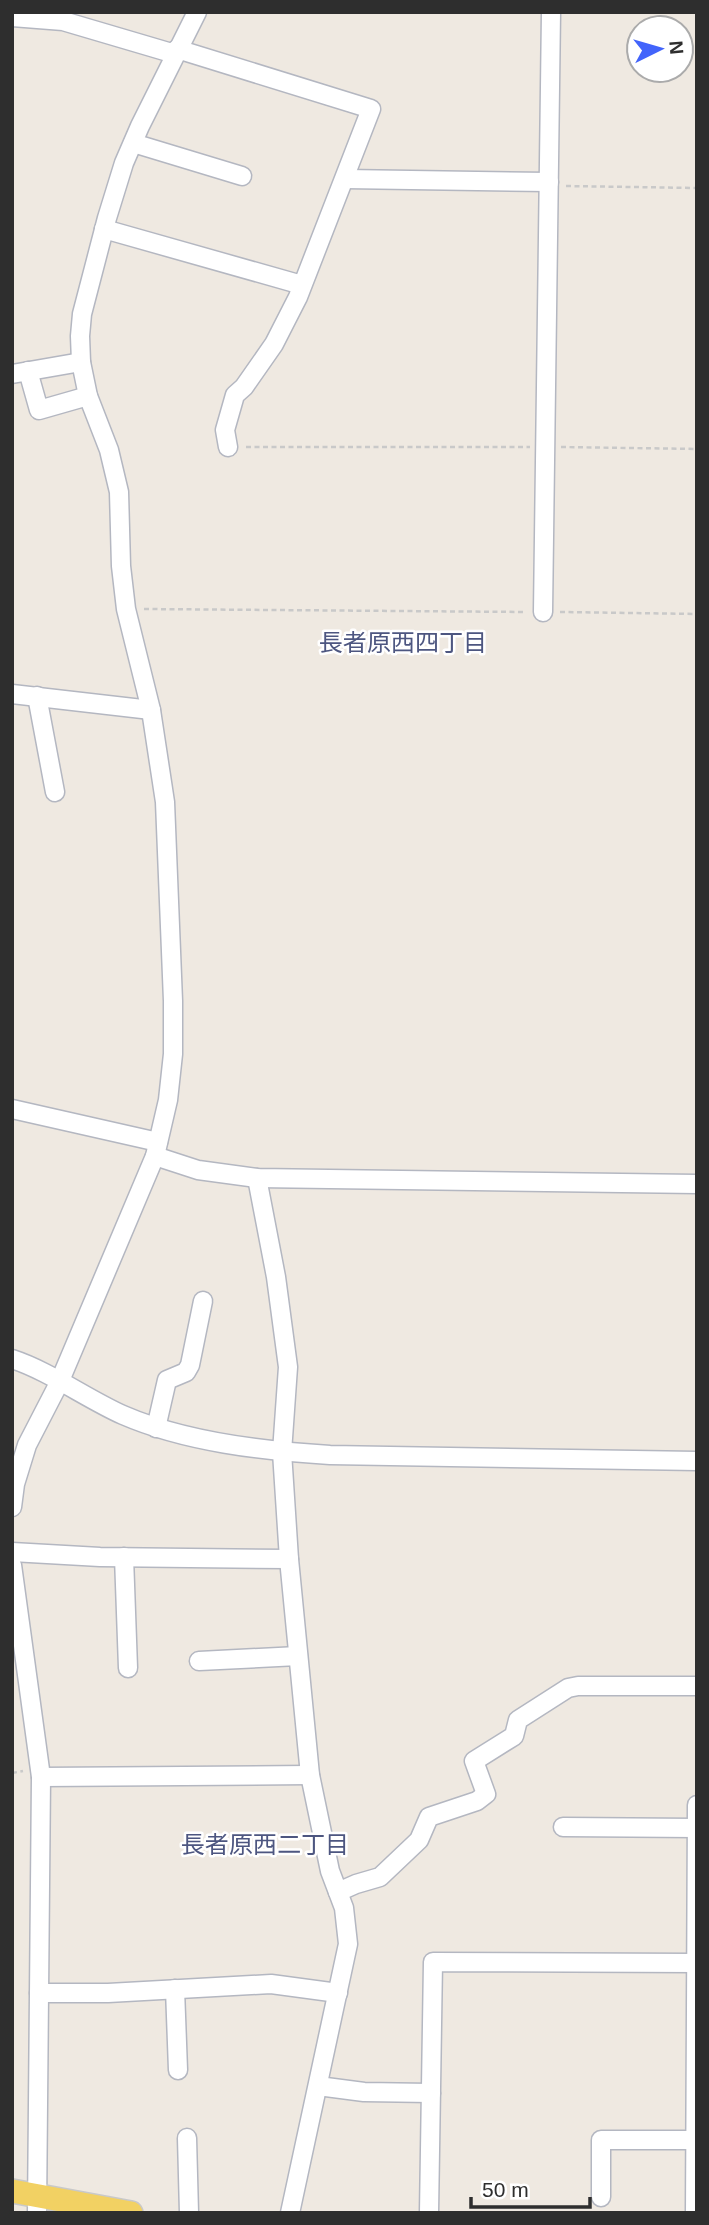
<svg xmlns="http://www.w3.org/2000/svg" width="709" height="2225" font-family="Arial,'Noto Sans JP',sans-serif">
<style>
.lines{fill:none;stroke-linecap:round;stroke-linejoin:round}
.minor-casing{stroke:#b4b7c1;stroke-width:21}
.major-casing{stroke:#c9c9c9;stroke-width:26}
.path{stroke:#c9c9c9;stroke-width:2.5;stroke-dasharray:5 3.5;stroke-linecap:butt}
.minor{stroke:#fff;stroke-width:18}
.major{stroke:#f2d163;stroke-width:23}
.labels{text-anchor:middle;stroke-width:5;stroke-linejoin:round;paint-order:stroke}
.neighbourhood-label{font-size:24px;fill:#4d5680;stroke:#fff}
</style>
<rect width="100%" height="100%" fill="#efe9e1"/>
<g class="lines">
<defs>
<g id="minor">
<path d="M 12,17 L 63,21 L 175,54"/>
<path d="M 177,49 L 371,109 L 298,297 L 274,344 L 244,387 L 235,395 L 225,430 L 228,447"/>
<path d="M 133,143 L 242,176"/>
<path d="M 345,179 L 549,182"/>
<path d="M 104,229 L 302,285"/>
<path d="M 28,371 L 39,410 L 88,396"/>
<path d="M 12,374 L 81,362"/>
<path d="M 543,612 L 551,12"/>
<path d="M 12,694 L 151,710"/>
<path d="M 37,696 L 55,792"/>
<path d="M 12,1109 L 158,1142"/>
<path d="M 155,1156 L 198,1170 L 257,1178 L 697,1184"/>
<path d="M 257,1178 L 276,1277 L 288,1367 L 282,1452 L 289,1559 L 310,1775 L 330,1871 L 344,1908 L 348,1944 L 290,2213"/>
<path d="M 12,1359 C 49,1371 87,1399 123,1415 C 185,1442 263,1451 330,1455 L 697,1461"/>
<path d="M 156,1428 L 167,1380 L 186,1372 L 190,1365 L 203,1301"/>
<path d="M 12,1507 L 15,1484 L 27,1445 L 59,1383 L 155,1156 L 168,1100 L 173,1054 L 173,1001 L 165,802 L 151,710 L 126,609 L 121,566 L 119,492 L 109,450 L 88,396 L 81,362 L 80,336 L 82,314 L 107,218 L 124,163 L 140,126 L 197,12"/>
<path d="M 12,1552 L 100,1557 L 289,1559"/>
<path d="M 124,1557 L 128,1668"/>
<path d="M 12,1565 L 41,1777 L 37,2213"/>
<path d="M 199,1661 L 298,1656"/>
<path d="M 41,1777 L 310,1775"/>
<path d="M 563,1827 L 697,1828"/>
<path d="M 338,1892 L 356,1884 L 380,1877 L 419,1840 L 429,1817 L 477,1801 L 486,1794 L 474,1761 L 514,1736 L 518,1720 L 568,1688 L 578,1686 L 697,1686"/>
<path d="M 175,1989 L 178,2070"/>
<path d="M 39,1993 L 108,1993 L 271,1984 L 338,1993"/>
<path d="M 318,2086 L 364,2092 L 431,2093"/>
<path d="M 187,2138 L 189,2213"/>
<path d="M 601,2197 L 601,2140 L 695,2140"/>
<path d="M 429,2213 L 433,1962 L 697,1963"/>
<path d="M 695,2213 L 697,1805"/>
</g>
<path id="major" d="M 12,2191 L 131,2213"/>
</defs>
<use href="#minor" class="minor-casing"/>
<use href="#major" class="major-casing"/>
<g class="path">
<path d="M 566,186 L 697,188"/>
<path d="M 246,447 L 530,447"/>
<path d="M 561,447 L 697,449"/>
<path d="M 144,609 L 526,612"/>
<path d="M 560,612 L 697,614"/>
<path d="M 12,1773 L 23,1771"/>
</g>
<use href="#minor" class="minor"/>
<use href="#major" class="major"/>
</g>
<g class="labels">
<g class="neighbourhood-label">
<text x="403" y="651">長者原西四丁目</text>
<text x="265" y="1853">長者原西二丁目</text>
</g>
</g>
<rect width="709" height="2225" fill="none" stroke="#2e2e2e" stroke-width="28"/>
<g transform="translate(660 49) rotate(85)"><circle r="33" fill="#ffffff" stroke="#ababab" stroke-width="2"/>
<path d="M0-5L12 26L0 18L-12 26Z" fill="#4264fb"/>
<text y="-10" font-size="19" font-weight="bold" text-anchor="middle" fill="#2e2e2e">N</text>
</g>
<path d="M471 2197v10h119v-10" fill="none" stroke="#2e2e2e" stroke-width="3.5"/>
<text x="482" y="2197" font-size="21" fill="#2e2e2e" stroke="#ffffff" stroke-width="5" paint-order="stroke">50 m</text>
</svg>
